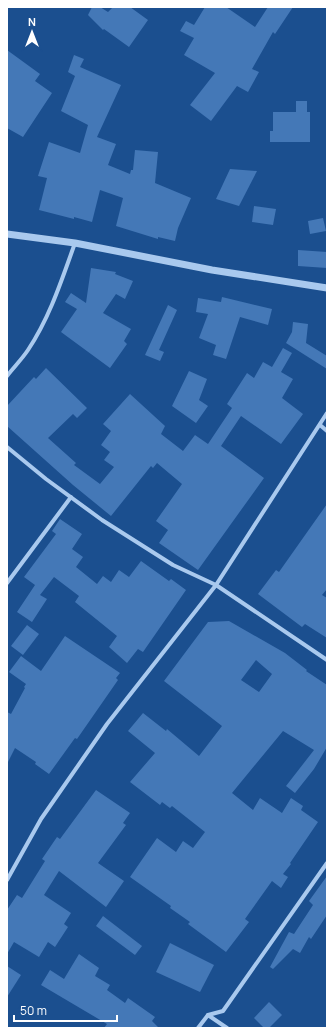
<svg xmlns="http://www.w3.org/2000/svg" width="334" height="1035" font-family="Manrope,sans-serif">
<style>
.building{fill:#4478b7;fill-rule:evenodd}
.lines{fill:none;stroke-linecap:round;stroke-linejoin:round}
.minor{stroke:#a9c9ee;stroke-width:4}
.tertiary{stroke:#a9c9ee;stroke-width:7}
</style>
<rect width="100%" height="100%" fill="#1b4f8f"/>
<g class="building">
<path d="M 92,7 L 100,7 L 108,12 L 113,7 L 130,7 L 148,20 L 129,47 L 104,29 L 103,30 L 88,15 Z"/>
<path d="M 205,7 L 226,7 L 255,27 L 268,7 L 293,7 L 275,34 L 273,32 L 252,69 L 259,72 L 248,92 L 237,86 L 211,121 L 190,105 L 215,73 L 184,55 L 194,38 L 180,31 L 186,21 L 194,25 Z"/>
<path d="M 7,50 L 40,74 L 35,81 L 52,93 L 23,137 L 7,128 Z"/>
<path d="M 74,55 L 84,59 L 80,67 L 121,85 L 97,137 L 116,144 L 108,165 L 130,174 L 131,170 L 133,170 L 135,150 L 158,152 L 155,183 L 191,198 L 178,228 L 175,241 L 158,237 L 158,239 L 116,226 L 123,198 L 100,190 L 92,222 L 74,217 L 74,219 L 39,210 L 47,178 L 38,176 L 49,142 L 80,153 L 88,125 L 61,111 L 75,76 L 68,72 Z"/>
<path d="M 296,101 L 307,101 L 307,112 L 310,112 L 310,142 L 270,142 L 270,131 L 273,131 L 273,112 L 296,112 Z"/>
<path d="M 230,169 L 257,171 L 239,206 L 216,199 Z"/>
<path d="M 254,206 L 276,209 L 273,225 L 252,222 Z"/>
<path d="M 323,218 L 326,231 L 310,234 L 308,221 Z"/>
<path d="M 298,250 L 327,252 L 327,268 L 298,266 Z"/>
<path d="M 91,268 L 116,272 L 115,274 L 133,281 L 125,299 L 116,294 L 103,313 L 131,329 L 124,341 L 127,344 L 110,368 L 61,332 L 77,309 L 65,302 L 71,293 L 86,303 Z"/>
<path d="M 222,297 L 272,309 L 268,325 L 240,317 L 226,359 L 213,355 L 216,345 L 199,338 L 208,314 L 196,312 L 198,298 L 221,302 Z"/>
<path d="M 168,305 L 177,310 L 159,350 L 164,352 L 160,361 L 145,355 Z"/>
<path d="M 293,322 L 308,324 L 306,343 L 327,356 L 327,369 L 286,343 L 292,332 Z"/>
<path d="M 283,348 L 292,353 L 281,372 L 293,379 L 282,398 L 303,414 L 281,444 L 241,416 L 221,446 L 264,478 L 198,570 L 159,543 L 168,530 L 156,521 L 182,484 L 157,463 L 153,468 L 151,466 L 111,516 L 73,485 L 7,426 L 7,406 L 34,377 L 36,379 L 46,368 L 87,408 L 77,418 L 73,414 L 48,438 L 76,463 L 74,465 L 100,484 L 114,467 L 104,460 L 110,452 L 101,445 L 111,431 L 103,424 L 130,394 L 165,426 L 161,434 L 183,451 L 195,435 L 208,444 L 232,408 L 227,404 L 247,373 L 254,378 L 263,362 L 272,367 Z"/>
<path d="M 189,371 L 207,379 L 199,400 L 208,406 L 196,423 L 172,406 Z"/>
<path d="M 327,504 L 327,589 L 322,595 L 327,598 L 327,638 L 305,624 L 302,627 L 258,594 L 276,570 L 279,572 Z"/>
<path d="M 60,519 L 82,534 L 72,549 L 83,557 L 76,567 L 97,584 L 103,576 L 111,582 L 119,570 L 129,577 L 141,561 L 169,581 L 171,579 L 186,590 L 143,652 L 138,649 L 127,663 L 109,647 L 117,636 L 75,602 L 79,596 L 54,577 L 40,595 L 47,599 L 32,622 L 17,612 L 35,585 L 24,577 L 56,534 L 52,531 Z"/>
<path d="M 229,621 L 285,653 L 307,670 L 306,671 L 327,685 L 327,747 L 314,769 L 295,793 L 286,786 L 314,750 L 283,731 L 232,793 L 253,810 L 260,798 L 282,813 L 291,798 L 303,806 L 301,810 L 318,822 L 290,863 L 291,864 L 283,874 L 288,877 L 281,888 L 272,881 L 245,919 L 249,922 L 226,952 L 188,924 L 190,922 L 170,908 L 171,906 L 130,877 L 157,838 L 176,852 L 183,841 L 193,848 L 205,832 L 172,806 L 170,808 L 162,802 L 160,805 L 130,782 L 155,753 L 128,731 L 143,713 L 166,731 L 167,729 L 199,756 L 222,726 L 164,681 L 208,622 ZM 256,660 L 272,674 L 259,692 L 241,680 Z"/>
<path d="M 27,625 L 39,634 L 23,655 L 11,646 Z"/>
<path d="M 65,636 L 120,673 L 116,678 L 118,680 L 77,739 L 75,738 L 49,774 L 35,764 L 36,762 L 15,748 L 7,764 L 7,712 L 11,714 L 25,688 L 24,687 L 26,684 L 9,672 L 21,656 L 41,671 Z"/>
<path d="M 96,790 L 130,813 L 123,823 L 126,825 L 98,863 L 124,881 L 106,907 L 59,871 L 44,895 L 71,913 L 64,924 L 68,927 L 55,947 L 48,942 L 39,957 L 14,942 L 7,954 L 7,910 L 17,895 L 22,898 L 45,861 L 42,859 L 57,837 L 60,839 Z"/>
<path d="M 327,876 L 327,915 L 311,939 L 309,937 L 300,953 L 293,949 L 273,969 L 270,967 L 289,932 L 294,934 L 313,905 L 309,901 Z"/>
<path d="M 103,916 L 142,946 L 135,955 L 96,926 Z"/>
<path d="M 170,943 L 214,965 L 200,992 L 156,972 Z"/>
<path d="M 79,954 L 99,968 L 95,976 L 110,985 L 107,990 L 125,1003 L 128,998 L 155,1017 L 152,1021 L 159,1028 L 104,1028 L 107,1024 L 41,985 L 50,970 L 64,979 Z"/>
<path d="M 7,966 L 21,975 L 7,997 Z"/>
<path d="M 269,1002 L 282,1015 L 269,1028 L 264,1028 L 254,1018 Z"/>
</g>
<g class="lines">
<g class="minor">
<path d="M 7,376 C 14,367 22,359 28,350 C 50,317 62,279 75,243"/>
<path d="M 320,425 L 327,431"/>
<path d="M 7,447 L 46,479 L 102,520 L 173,565 L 216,585 L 327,660"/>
<path d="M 7,583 L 71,497"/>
<path d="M 7,880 L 41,819 L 107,724 L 216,585 L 327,413"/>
<path d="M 208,1015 L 227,1028"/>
<path d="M 198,1028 L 208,1015 L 223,1011 L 327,863"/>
</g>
<path class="tertiary" d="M 7,234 L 75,243 L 212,270 L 327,288"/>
</g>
<rect width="334" height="1035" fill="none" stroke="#ffffff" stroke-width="16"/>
<g transform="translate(32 32)" stroke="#1b4f8f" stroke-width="3" paint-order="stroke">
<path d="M0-3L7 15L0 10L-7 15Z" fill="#ffffff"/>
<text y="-6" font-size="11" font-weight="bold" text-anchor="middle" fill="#ffffff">N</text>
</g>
<path d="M14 1015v6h103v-6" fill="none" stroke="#ffffff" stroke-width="2"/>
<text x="20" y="1015" font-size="12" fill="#ffffff" stroke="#1b4f8f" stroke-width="3" paint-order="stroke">50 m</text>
</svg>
